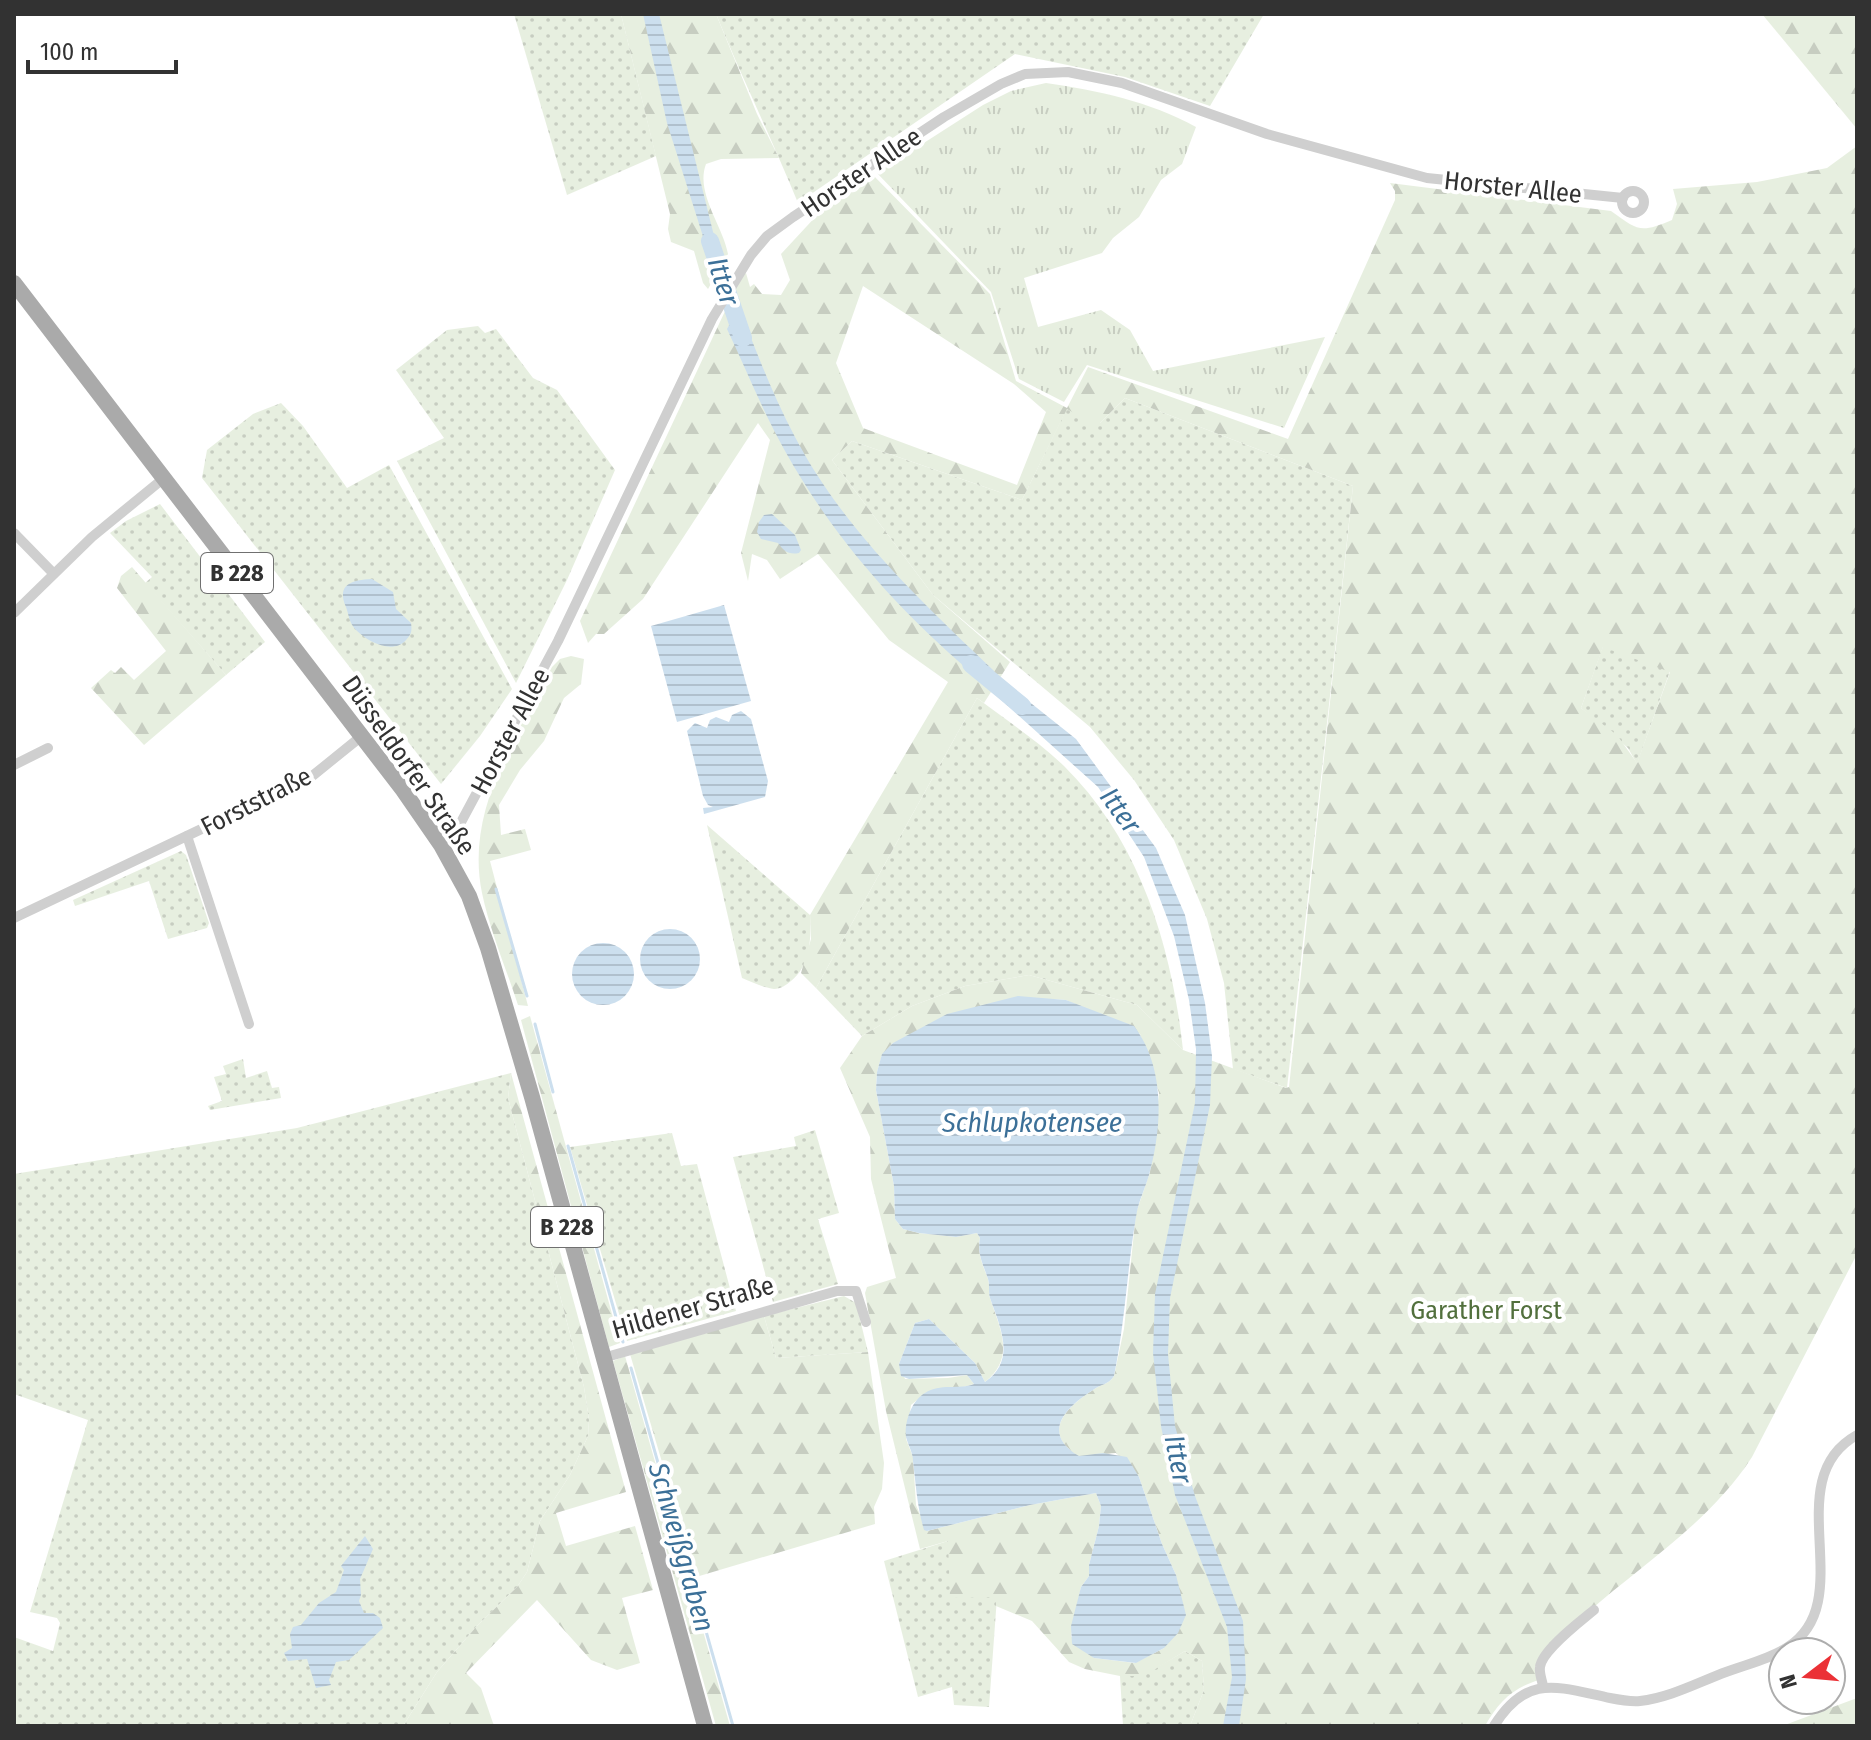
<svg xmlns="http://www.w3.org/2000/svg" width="1871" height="1740" font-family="'Fira Sans Condensed',sans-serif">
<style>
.grass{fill:url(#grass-dots)}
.forest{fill:url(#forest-firs);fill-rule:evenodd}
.park{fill:url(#park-tufts)}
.water{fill:url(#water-rules)}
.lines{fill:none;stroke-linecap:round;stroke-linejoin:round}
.stream{stroke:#ccdfee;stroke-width:3}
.river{stroke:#ccdfee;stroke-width:18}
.minor{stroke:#cfcfcf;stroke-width:10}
.primary{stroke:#aaa;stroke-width:16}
.labels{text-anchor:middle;stroke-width:8;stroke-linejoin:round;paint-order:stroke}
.shield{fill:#fff;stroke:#707070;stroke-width:2}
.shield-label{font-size:24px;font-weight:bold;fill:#323232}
.street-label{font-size:26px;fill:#323232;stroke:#fff}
.park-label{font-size:26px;fill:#52703d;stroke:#fff}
.water-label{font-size:28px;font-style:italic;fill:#3c7098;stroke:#fff}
</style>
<defs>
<pattern id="grass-dots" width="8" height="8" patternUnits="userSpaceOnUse" patternTransform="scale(2)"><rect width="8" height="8" fill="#e7efe0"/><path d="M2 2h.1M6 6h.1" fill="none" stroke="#c7cdc1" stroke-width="1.8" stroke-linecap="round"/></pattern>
<pattern id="forest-firs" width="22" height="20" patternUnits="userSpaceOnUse" patternTransform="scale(2)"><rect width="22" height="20" fill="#e7efe0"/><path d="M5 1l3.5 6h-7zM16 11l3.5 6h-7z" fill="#c7cdc1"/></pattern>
<pattern id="park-tufts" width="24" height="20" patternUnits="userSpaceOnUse" patternTransform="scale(2)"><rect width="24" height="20" fill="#e7efe0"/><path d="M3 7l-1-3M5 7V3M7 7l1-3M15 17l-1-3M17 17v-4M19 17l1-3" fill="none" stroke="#c7cdc1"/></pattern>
<pattern id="water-rules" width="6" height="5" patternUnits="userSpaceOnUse" patternTransform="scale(2)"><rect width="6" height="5" fill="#ccdfee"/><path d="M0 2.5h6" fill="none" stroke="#b0c0cd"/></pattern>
</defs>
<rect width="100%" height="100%" fill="#fff"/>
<g class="grass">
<path d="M 514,14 L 621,14 L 656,156 L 567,195 Z"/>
<path d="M 716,14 L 1264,14 L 1210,106 L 1125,77 L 1015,54 L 798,203 C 772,139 742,78 716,14 Z"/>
<path d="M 478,326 L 485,333 L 496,329 L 533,378 L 557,390 L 615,470 L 567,580 L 516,683 L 397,461 L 444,438 L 396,370 L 447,330 Z"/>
<path d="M 1125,398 L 1353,486 L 1287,1088 L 1233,1069 L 1224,983 L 1207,919 L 1174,840 L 1134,780 L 1090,727 L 933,595 L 832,460 L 852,441 L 1022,500 L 1067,408 L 1100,423 Z"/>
<path d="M 281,403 L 303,426 L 347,488 L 389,465 L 512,689 L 480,736 L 441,784 L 202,478 L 207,450 L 253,414 Z"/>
<path d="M 160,504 L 265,642 L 226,675 L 145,583 L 152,577 L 110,533 L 126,521 Z"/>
<path d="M 1603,646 L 1670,671 L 1637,764 L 1628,748 L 1581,708 Z"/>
<path d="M 977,698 C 1006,720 1038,741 1064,766 C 1140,841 1172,947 1183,1050 L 1137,1005 L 1029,975 L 965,986 L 912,1006 L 862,1036 L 816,988 Z"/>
<path d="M 707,825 L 810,915 C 811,939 811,965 791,981 C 786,985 781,989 774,989 C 764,988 752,982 742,978 Z"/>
<path d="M 181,851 L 186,855 L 209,923 L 207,928 L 168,939 L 149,881 L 75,906 L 73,900 Z"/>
<path d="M 243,1059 L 246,1078 L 267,1071 L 272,1088 L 279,1087 L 281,1098 L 210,1110 L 208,1106 L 222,1101 L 214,1077 L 226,1074 L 223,1066 Z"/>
<path d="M 511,1073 L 508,1098 L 584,1387 L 589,1420 L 588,1436 L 570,1475 L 540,1521 L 527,1572 L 517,1587 L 476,1627 L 437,1672 L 403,1726 L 14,1726 L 14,1637 L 53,1651 L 60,1623 L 57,1618 L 30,1612 L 88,1420 L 14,1394 L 14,1174 L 297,1128 Z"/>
<path d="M 815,1130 L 839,1213 L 818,1219 L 838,1284 L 773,1302 L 733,1157 L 796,1146 L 794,1137 Z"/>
<path d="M 672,1133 L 681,1166 L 697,1164 L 736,1311 L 627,1341 L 570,1147 Z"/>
<path d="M 844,1296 L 856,1303 L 868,1352 L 776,1358 L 764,1316 Z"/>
<path d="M 948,1541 L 997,1597 L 989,1707 L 954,1705 L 952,1687 L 918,1697 L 884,1561 Z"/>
<path d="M 1185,1651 L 1202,1661 L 1204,1690 L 1190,1726 L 1123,1726 L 1120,1676 L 1144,1675 Z"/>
</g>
<g class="forest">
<path d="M 621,14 L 716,14 L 757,114 L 779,158 L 721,159 L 706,164 C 695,193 723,226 728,254 L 708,289 L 703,283 L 694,251 L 671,242 L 668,229 L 670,214 Z"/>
<path d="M 1762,14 L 1857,14 L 1857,129 Z"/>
<path d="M 1857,146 L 1857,1254 L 1752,1457 C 1710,1522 1644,1563 1587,1613 C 1573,1626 1551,1640 1542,1656 C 1539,1662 1539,1673 1539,1680 C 1512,1688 1498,1703 1485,1726 L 1190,1726 L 1204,1690 L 1202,1661 L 1185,1651 L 1144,1676 L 1120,1676 L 1085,1669 L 1069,1662 L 1032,1621 L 996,1606 L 996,1597 L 950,1598 L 948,1541 L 920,1549 L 886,1411 L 865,1293 L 867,1287 L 896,1278 L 871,1179 L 870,1137 L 840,1068 L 862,1036 L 912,1006 L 965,986 L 1029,975 L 1137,1005 L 1183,1050 L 1286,1088 L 1289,1087 L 1353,486 L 1125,398 L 1100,423 L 1093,424 L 1067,409 L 1022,500 L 852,441 L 832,460 L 933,595 L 1010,662 L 984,703 L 977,698 L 816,988 L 801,973 L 811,939 L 810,915 L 948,682 L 889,640 L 818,554 L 780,579 L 767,560 L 752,554 L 748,581 L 741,553 L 770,440 L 758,423 L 643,599 L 604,634 L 596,634 L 588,643 L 580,621 L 741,277 L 746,273 L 750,287 L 754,284 L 762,294 L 781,295 L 790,280 L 781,254 L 832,199 L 871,173 L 990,294 L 1016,381 L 1067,408 L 1088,367 L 1288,439 L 1395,200 L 1395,191 L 1390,183 L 1611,211 C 1638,230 1639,234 1672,220 L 1677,204 L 1673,189 L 1757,182 L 1827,168 ZM 863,286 L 1014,384 L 1046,412 L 1017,485 L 863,428 L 836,363 ZM 1603,647 L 1670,672 L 1637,763 L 1617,735 L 1581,708 ZM 1050,999 L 1066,1000 L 1140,1034 L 1159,1093 L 1150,1172 L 1136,1213 L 1124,1329 L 1114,1376 C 1108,1385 1101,1384 1093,1390 C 1074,1402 1044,1426 1068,1448 C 1072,1453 1078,1457 1084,1457 C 1095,1457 1105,1453 1116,1453 L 1139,1477 L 1162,1544 L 1176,1575 L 1164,1648 L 1135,1663 L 1094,1658 L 1071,1636 L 1081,1587 L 1089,1576 L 1089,1565 L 1099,1526 L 1101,1506 L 1096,1493 L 1030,1505 L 927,1531 L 916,1505 L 913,1457 L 906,1439 L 911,1405 C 943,1378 944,1394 974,1384 L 967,1375 L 948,1378 L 905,1379 L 899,1364 L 915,1323 L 929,1319 L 975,1363 L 985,1382 C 1016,1357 1000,1329 990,1298 C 988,1292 990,1285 988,1279 C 983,1265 977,1254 980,1238 L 977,1233 L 956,1237 L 919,1233 L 903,1229 L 895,1219 L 894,1186 L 876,1090 L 877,1072 L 882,1055 L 893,1043 Z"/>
<path d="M 132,567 L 226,675 L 144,745 L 91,688 L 111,670 L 115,673 L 121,667 L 134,680 L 166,651 L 117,588 L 121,576 Z"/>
<path d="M 571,656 L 584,659 L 581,684 L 564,698 L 544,741 L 520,770 L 499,805 L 501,835 L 525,829 L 531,850 L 490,861 L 528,1006 L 518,1005 C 506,968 490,931 482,893 C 465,810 516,738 552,667 L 560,659 Z"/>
<path d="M 530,1016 L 620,1343 L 609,1347 L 521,1020 Z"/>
<path d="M 511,1073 L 626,1492 L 556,1513 L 566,1546 L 635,1526 L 653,1590 L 622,1598 L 640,1663 L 617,1670 L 591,1660 L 537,1600 L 466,1673 L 481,1688 L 494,1726 L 403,1726 L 437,1672 L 476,1627 L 517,1587 L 527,1572 L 540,1521 L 570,1475 L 588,1436 L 589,1420 L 584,1387 L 508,1098 Z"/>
<path d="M 764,1316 L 776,1358 L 868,1352 L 884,1463 L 882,1489 L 874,1507 L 875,1524 L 696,1577 L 630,1354 Z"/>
<path d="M 625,1356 L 730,1726 L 716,1726 L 613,1361 Z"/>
<path d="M 1857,1698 L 1857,1726 L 1782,1726 Z"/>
</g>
<path class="park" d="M 1046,83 C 1099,91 1149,101 1196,127 L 1182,164 L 1161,180 L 1139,217 L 1113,238 L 1102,253 L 1024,278 L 1038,327 L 1101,310 L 1130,330 L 1153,371 L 1325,337 L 1284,428 L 1087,365 L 1064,402 L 1019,379 L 991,292 L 877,173 L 983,105 L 1011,91 Z"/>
<g class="water">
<path d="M 643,14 L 659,14 L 720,260 L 714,271 L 667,123 Z"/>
<path d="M 739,307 C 756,351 773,396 795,437 C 843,529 920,600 994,671 L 983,682 C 903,616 836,542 785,451 C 763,412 746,369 727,329 Z"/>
<path d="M 772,514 L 795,535 L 801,550 L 799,553 C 788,555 784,551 778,543 L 761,539 L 757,532 L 759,522 L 764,515 Z"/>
<path d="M 372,579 L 393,592 L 396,609 L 411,623 C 412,630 412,634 406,640 C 393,655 368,642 356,630 C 349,623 349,615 346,607 C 336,584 352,580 372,579 Z"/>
<path d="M 724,605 L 751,701 L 677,722 L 651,626 Z"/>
<path d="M 1008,685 L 1076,739 L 1156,848 L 1185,915 L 1205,1003 L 1212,1056 L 1210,1105 L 1170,1298 L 1168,1354 L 1175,1426 L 1195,1496 L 1243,1621 L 1246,1679 L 1239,1726 L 1223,1726 L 1232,1677 L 1227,1627 L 1175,1495 L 1161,1426 L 1153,1353 L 1155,1294 L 1195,1103 L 1196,1049 L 1189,1000 L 1174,936 L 1144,857 L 1098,787 L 1000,699 Z"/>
<path d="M 741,711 L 751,719 L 768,781 L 765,797 L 704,814 L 703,808 L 713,807 L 708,805 L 703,796 L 687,731 L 695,723 L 707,728 L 710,720 L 716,717 L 729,722 L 732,715 Z"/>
<circle cx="670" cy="959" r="30"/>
<circle cx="603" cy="974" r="31"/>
<path d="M 1018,996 L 1066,1000 L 1134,1026 C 1166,1068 1162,1128 1149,1175 C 1145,1189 1138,1202 1136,1217 C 1127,1270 1125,1323 1114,1376 C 1108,1385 1101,1384 1093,1390 C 1066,1407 1040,1433 1079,1456 L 1103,1453 L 1127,1457 L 1139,1477 L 1162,1544 L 1176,1575 L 1186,1615 L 1178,1633 L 1164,1648 L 1136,1663 L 1094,1658 L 1072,1644 L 1071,1626 L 1081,1587 L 1089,1576 L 1089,1565 L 1099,1526 L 1101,1506 L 1096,1493 L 1030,1505 L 927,1531 L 924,1530 C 917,1506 916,1486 913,1461 C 913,1453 908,1445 906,1437 C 904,1422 912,1400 925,1393 C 940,1383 959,1390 974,1384 L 967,1375 L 909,1379 L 901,1376 L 899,1364 L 915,1323 L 929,1319 L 975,1363 L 985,1382 C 1017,1360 1000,1327 990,1298 C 988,1292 990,1285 988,1279 C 983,1264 977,1254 980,1238 L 977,1233 L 956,1237 L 919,1233 L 903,1229 L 895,1219 L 894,1186 L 876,1090 L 877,1072 L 882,1054 L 893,1043 L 947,1014 Z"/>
<path d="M 365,1536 L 373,1549 L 360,1579 L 361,1595 L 359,1601 L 364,1613 L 373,1613 L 380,1618 L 383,1628 L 349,1660 L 336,1662 L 329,1680 L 331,1685 L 316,1688 L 307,1659 L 288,1661 L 284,1653 L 292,1648 L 290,1634 L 293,1627 L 301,1625 L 319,1603 L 336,1592 L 344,1570 L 341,1566 Z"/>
</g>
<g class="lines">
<g class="stream">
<path d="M 496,889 L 527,996"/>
<path d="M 535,1024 L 553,1092"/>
<path d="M 568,1146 L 623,1342"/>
<path d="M 631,1368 L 733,1726"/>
</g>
<g class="river">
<path d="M 710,241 L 743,338"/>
<path d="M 971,664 L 1022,706"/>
</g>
<g class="minor">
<circle cx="1633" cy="202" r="11"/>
<path d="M 14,533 L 53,573"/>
<path d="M 14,613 L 92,537 L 164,478"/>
<path d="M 14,765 L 48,748"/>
<path d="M 187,836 L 249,1024"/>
<path d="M 441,845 L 452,839 L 558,641 L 712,319 L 751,255 L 767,236 L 793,217 L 944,117 L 1001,84 L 1025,74 L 1068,72 L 1122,83 L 1267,134 L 1427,178 L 1623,198"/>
<path d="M 14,918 L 311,777 L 363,735"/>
<path d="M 603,1358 L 837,1291 L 856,1291 L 866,1322"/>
<path d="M 1543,1686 C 1542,1680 1539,1673 1540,1667 C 1542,1650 1581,1621 1594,1610"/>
<path d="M 1494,1726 C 1527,1673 1557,1687 1610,1698 C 1620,1700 1630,1702 1640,1701 C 1669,1698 1699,1682 1726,1672 C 1747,1664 1770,1659 1788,1647 C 1861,1600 1776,1480 1857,1435"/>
</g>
<path class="primary" d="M 14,283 L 403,790 L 441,845 L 469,896 L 488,948 L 532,1097 L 705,1726"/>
</g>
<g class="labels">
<g class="shield">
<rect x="201" y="553" width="72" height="40" rx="6"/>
<rect x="531" y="1207" width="72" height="40" rx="6"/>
</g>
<g class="shield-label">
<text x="237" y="581">B 228</text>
<text x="567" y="1235">B 228</text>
</g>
<g class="street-label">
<text transform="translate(861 172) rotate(-34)" y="9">Horster Allee</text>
<text transform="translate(1513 187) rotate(6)" y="9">Horster Allee</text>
<text transform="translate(510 731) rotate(-62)" y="9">Horster Allee</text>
<text transform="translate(409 765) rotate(55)" y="9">Düsseldorfer Straße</text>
<text transform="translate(256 801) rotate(-27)" y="9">Forststraße</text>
<text transform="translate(693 1307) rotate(-16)" y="9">Hildener Straße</text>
</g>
<g class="park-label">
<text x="1486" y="1319">Garather Forst</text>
</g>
<g class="water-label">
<text transform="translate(724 281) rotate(73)" y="10">Itter</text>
<text transform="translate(1121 810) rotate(54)" y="10">Itter</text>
<text x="1032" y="1132">Schlupkotensee</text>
<text transform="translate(1179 1459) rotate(79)" y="10">Itter</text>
<text transform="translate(682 1547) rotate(74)" y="10">Schweißgraben</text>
</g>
</g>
<rect width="1871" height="1740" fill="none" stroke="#323232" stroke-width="32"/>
<g transform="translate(1807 1676) rotate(254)"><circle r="38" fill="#ffffff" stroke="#adadad" stroke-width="2"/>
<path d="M0-6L14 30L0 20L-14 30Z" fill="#eb3136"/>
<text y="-12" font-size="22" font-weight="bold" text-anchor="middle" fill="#323232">N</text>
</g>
<path d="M28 60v12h148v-12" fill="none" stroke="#323232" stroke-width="4"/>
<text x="40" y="60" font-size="24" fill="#323232" stroke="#ffffff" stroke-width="6" paint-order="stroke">100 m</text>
</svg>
